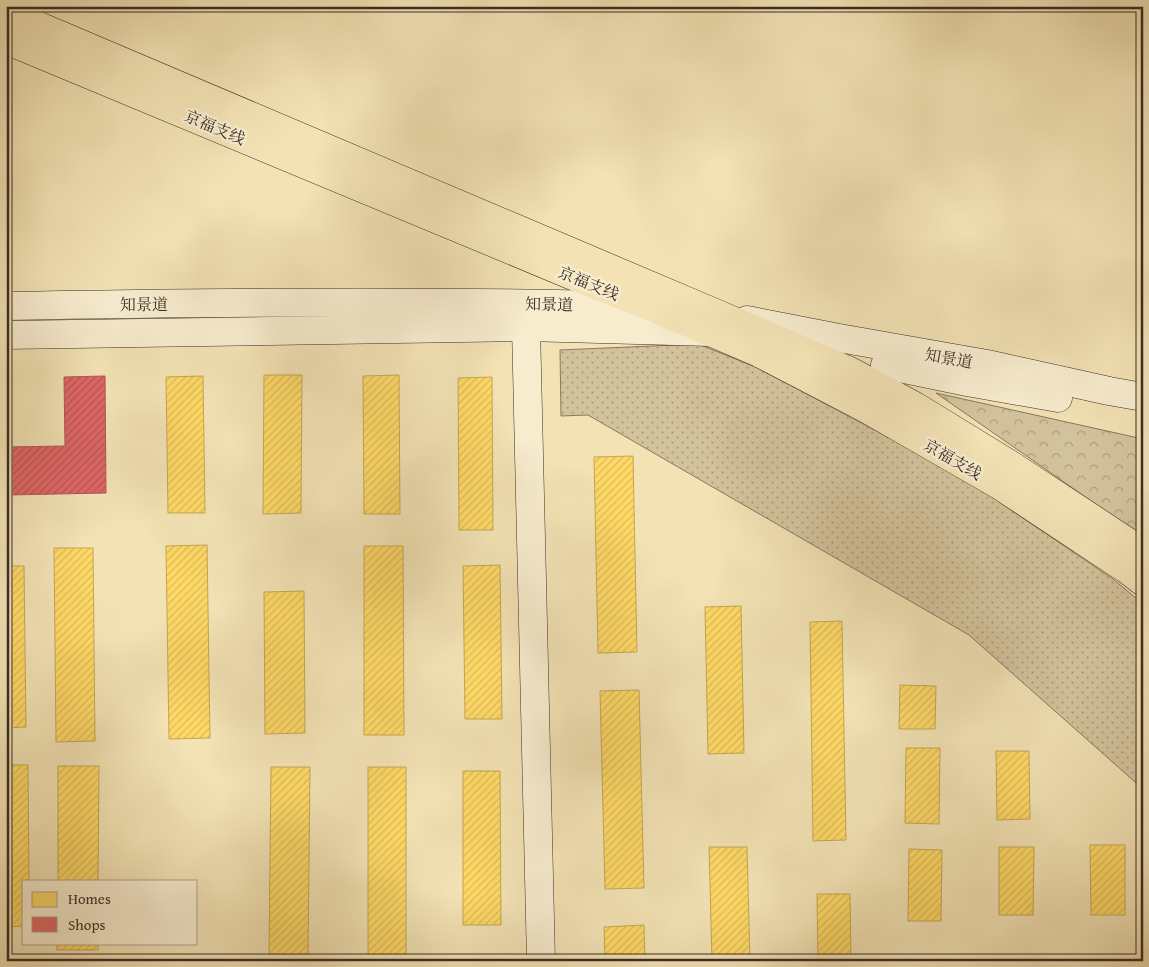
<svg xmlns="http://www.w3.org/2000/svg" width="1149" height="967" font-family="'Gentium Book Plus','Noto Serif SC',serif">
<style>
.forest{fill:url(#forest-crowns);stroke:#877861}
.park{fill:url(#park-dots);stroke:#877861}
.homes{fill:url(#homes-hatch);stroke:#c4a553}
.shops{fill:url(#shops-hatch);stroke:#ae5553}
.lines{fill:none;stroke-linecap:round;stroke-linejoin:round}
.secondary-casing{stroke:#3b2d26;stroke-width:29}
.primary-casing{stroke:#3b2d26;stroke-width:29}
.secondary{stroke:#f7ecce;stroke-width:28}
.primary{stroke:#f2e2b4;stroke-width:28}
.labels{text-anchor:middle;stroke-width:5;stroke-linejoin:round;paint-order:stroke}
.street-label{font-size:16px;fill:#3b2d26;stroke:#f7ecce}
</style>
<defs>
<pattern id="forest-crowns" width="20" height="18" patternUnits="userSpaceOnUse" patternTransform="scale(1.25)"><rect width="20" height="18" fill="#d3c39c"/><path d="M2 6a3 3 0 1 1 6 0M12 15a3 3 0 1 1 6 0" fill="none" stroke="#ac9f7f"/></pattern>
<pattern id="park-dots" width="8" height="8" patternUnits="userSpaceOnUse" patternTransform="scale(1.25)"><rect width="8" height="8" fill="#d3c39c"/><path d="M2 2h.1M6 6h.1" fill="none" stroke="#ac9f7f" stroke-width="1.8" stroke-linecap="round"/></pattern>
<pattern id="homes-hatch" width="6" height="6" patternUnits="userSpaceOnUse" patternTransform="scale(1.25)"><rect width="6" height="6" fill="#ffd966"/><path d="M-1 1l2-2M0 6l6-6M5 7l2-2" fill="none" stroke="#dbbb58"/></pattern>
<pattern id="shops-hatch" width="6" height="6" patternUnits="userSpaceOnUse" patternTransform="scale(1.25)"><rect width="6" height="6" fill="#e06666"/><path d="M-1 1l2-2M0 6l6-6M5 7l2-2" fill="none" stroke="#b75454"/></pattern>
</defs>
<rect width="100%" height="100%" fill="#f2e2b4"/>
<filter id="stains"><feTurbulence type="fractalNoise" baseFrequency=".004" numOctaves="4"/><feColorMatrix values="0 0 0 0 .2 0 0 0 0 .09 0 0 0 0 .02 0 0 0 .5 -.17"/></filter>
<radialGradient id="worn" r=".72"><stop offset=".6" stop-color="#630" stop-opacity="0"/><stop offset="1" stop-color="#630" stop-opacity=".3"/></radialGradient>
<path class="forest" d="M 936,393 L 1143,439 L 1143,537 Z"/>
<path class="park" d="M 698,344 L 758,368 L 961,476 L 1113,579 L 1143,604 L 1143,789 L 969,635 L 588,415 L 561,416 L 560,350 Z"/>
<g class="homes">
<path d="M 264,375 L 302,375 L 301,513 L 263,514 Z"/>
<path d="M 399,375 L 400,514 L 364,514 L 363,376 Z"/>
<path d="M 203,376 L 205,513 L 168,513 L 166,377 Z"/>
<path d="M 492,377 L 493,530 L 459,530 L 458,378 Z"/>
<path d="M 633,456 L 637,652 L 598,653 L 594,457 Z"/>
<path d="M 207,545 L 210,738 L 169,739 L 166,546 Z"/>
<path d="M 364,546 L 403,546 L 404,735 L 364,735 Z"/>
<path d="M 54,548 L 93,548 L 95,741 L 56,742 Z"/>
<path d="M 500,565 L 502,719 L 465,719 L 463,566 Z"/>
<path d="M 6,566 L 24,566 L 26,727 L 6,728 Z"/>
<path d="M 304,591 L 305,733 L 265,734 L 264,592 Z"/>
<path d="M 741,606 L 744,753 L 708,754 L 705,607 Z"/>
<path d="M 842,621 L 846,840 L 813,841 L 810,622 Z"/>
<path d="M 900,685 L 936,686 L 935,729 L 899,729 Z"/>
<path d="M 639,690 L 644,888 L 605,889 L 600,691 Z"/>
<path d="M 906,748 L 940,748 L 939,824 L 905,823 Z"/>
<path d="M 996,751 L 1029,751 L 1030,819 L 997,820 Z"/>
<path d="M 6,765 L 28,765 L 29,881 L 24,881 L 24,926 L 6,927 Z"/>
<path d="M 58,766 L 99,766 L 98,881 L 58,881 Z"/>
<path d="M 271,767 L 310,767 L 308,955 L 269,954 Z"/>
<rect x="368" y="767" width="38" height="189"/>
<path d="M 463,771 L 500,771 L 501,925 L 463,925 Z"/>
<path d="M 1090,845 L 1125,845 L 1125,915 L 1091,915 Z"/>
<path d="M 709,847 L 747,847 L 750,961 L 712,961 Z"/>
<path d="M 999,847 L 1034,847 L 1033,915 L 999,915 Z"/>
<path d="M 909,849 L 942,850 L 941,921 L 908,921 Z"/>
<path d="M 817,894 L 850,894 L 851,961 L 818,961 Z"/>
<path d="M 644,925 L 645,961 L 605,961 L 604,927 Z"/>
<rect x="57" y="943" width="41" height="7"/>
</g>
<path class="shops" d="M 105,376 L 106,493 L 6,495 L 6,447 L 65,446 L 64,377 Z"/>
<g class="lines">
<defs>
<g id="secondary">
<path d="M 6,306 C 220,302 434,300 647,306"/>
<path d="M 525,310 L 526,327 L 541,961"/>
<path d="M 747,320 L 839,338 L 987,364 L 1109,391 L 1143,397"/>
<path d="M 6,335 L 526,327 L 710,332"/>
<path d="M 885,365 L 967,382 L 1058,398"/>
</g>
<g id="primary">
<path d="M 6,12 L 720,315 L 850,371 L 915,406 L 1011,465 L 1143,552"/>
<path d="M 6,40 L 573,276 L 649,306 L 759,353 L 867,409 L 999,485 L 1126,569 L 1143,582"/>
</g>
</defs>
<use href="#secondary" class="secondary-casing"/>
<use href="#primary" class="primary-casing"/>
<use href="#secondary" class="secondary"/>
<use href="#primary" class="primary"/>
</g>
<g class="labels">
<g class="street-label">
<text transform="translate(215 127) rotate(23)" y="6">京福支线</text>
<text transform="translate(589 283) rotate(22)" y="6">京福支线</text>
<text x="144" y="310">知景道</text>
<text transform="translate(549 304) rotate(1)" y="6">知景道</text>
<text transform="translate(949 358) rotate(10)" y="6">知景道</text>
<text transform="translate(953 459) rotate(30)" y="6">京福支线</text>
</g>
</g>
<rect width="1149" height="967" fill="none" stroke="#f2e2b4" stroke-width="25"/>
<rect x="8" y="8" width="1134" height="952" fill="none" stroke="#3b2d26" stroke-width="2.5"/>
<rect x="12" y="12" width="1124" height="942" fill="none" stroke="#3b2d26"/>
<rect x="22" y="880" width="175" height="65" fill="#f7ecce" stroke="#aca08b"/>
<rect x="32" y="892" width="25" height="15" fill="#ffd966" stroke="#aca08b"/>
<text x="68" y="904" font-size="15" fill="#3b2d26">Homes</text>
<rect x="32" y="917" width="25" height="15" fill="#e06666" stroke="#aca08b"/>
<text x="68" y="930" font-size="15" fill="#3b2d26">Shops</text>
<rect width="100%" height="100%" filter="url(#stains)"/>
<rect width="100%" height="100%" fill="url(#worn)"/>
</svg>
